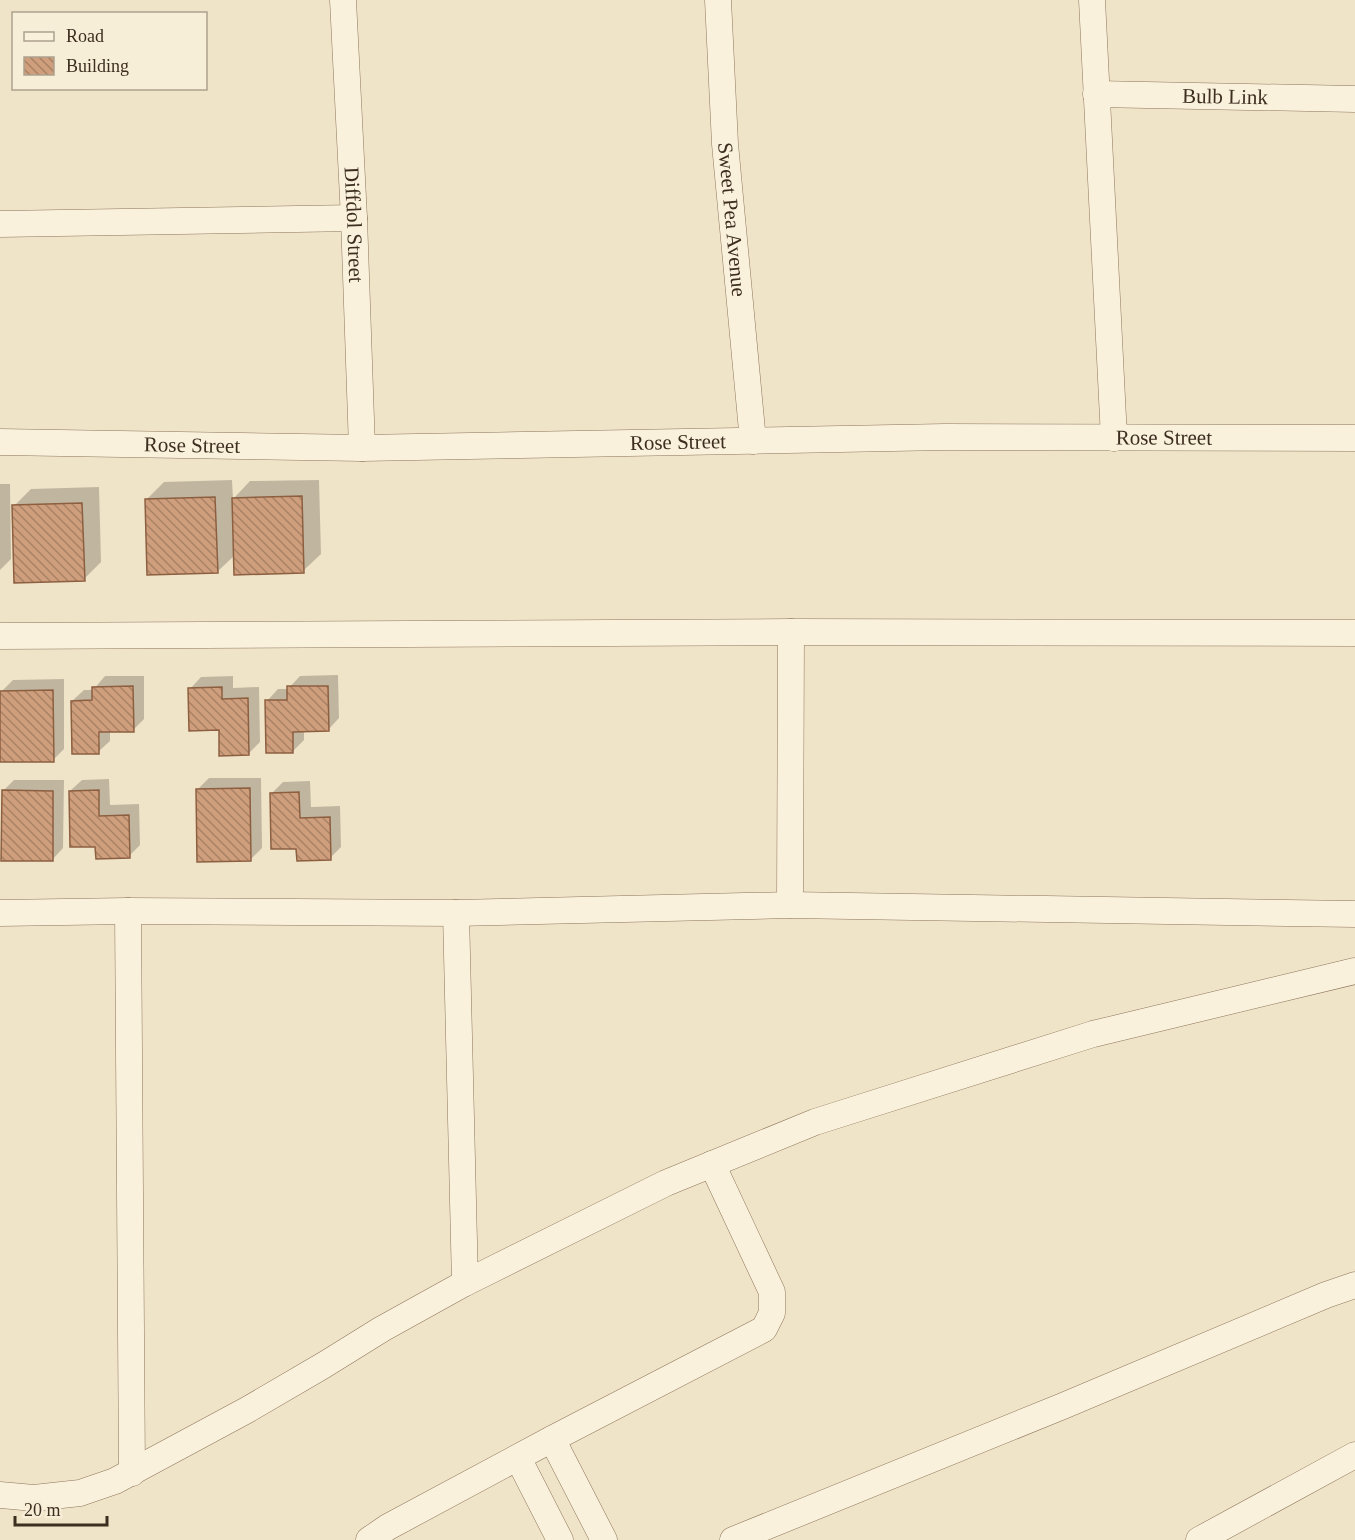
<svg xmlns="http://www.w3.org/2000/svg" width="1355" height="1540" font-family="Georgia,serif">
<style>
.shadow{fill:#0003;fill-rule:evenodd}
.building{fill:url(#building-back-hatch);stroke:#8d5f41;stroke-width:1.5}
.lines{fill:none;stroke-linecap:round;stroke-linejoin:round}
.street-casing{stroke:#8d765c;stroke-width:27}
.street{stroke:#faf1dc;stroke-width:26}
.labels{text-anchor:middle;stroke-width:4.5;stroke-linejoin:round;paint-order:stroke}
.street-label{font-size:21px;fill:#3d2e20;stroke:#f7eed8}
</style>
<defs>
<pattern id="building-back-hatch" width="6" height="6" patternUnits="userSpaceOnUse" patternTransform="scale(1.5)"><rect width="6" height="6" fill="#cf9f7d"/><path d="M-1 5l2 2M0 0l6 6M5-1l2 2" fill="none" stroke="#a98266"/></pattern>
</defs>
<rect width="100%" height="100%" fill="#f0e4c8"/>
<g class="shadow">
<path d="M 232,480 L 233,499 L 250,481 L 319,480 L 321,554 L 303,571 L 235,555 L 217,572 L 147,499 L 164,482 Z"/>
<path d="M 0,484 L 10,484 L 11,559 L 0,570 Z"/>
<path d="M 99,487 L 101,562 L 84,579 L 14,506 L 31,489 Z"/>
<path d="M 338,675 L 339,718 L 328,730 L 304,730 L 304,740 L 293,751 L 267,701 L 278,689 L 288,689 L 300,676 Z"/>
<path d="M 105,676 L 144,676 L 144,719 L 133,730 L 110,731 L 110,741 L 98,752 L 72,701 L 84,690 L 93,690 ZM 100,725 L 100,743 L 97,743 Z"/>
<path d="M 233,676 L 233,688 L 259,687 L 260,742 L 249,753 L 220,728 L 190,689 L 201,677 Z"/>
<path d="M 64,679 L 64,749 L 53,760 L 2,691 L 13,680 Z"/>
<path d="M 209,778 L 261,778 L 262,848 L 250,860 L 198,789 Z"/>
<path d="M 109,779 L 110,805 L 139,804 L 140,845 L 129,856 L 97,845 L 70,791 L 82,780 Z"/>
<path d="M 14,780 L 64,780 L 63,848 L 52,860 L 3,791 Z"/>
<path d="M 310,781 L 311,807 L 340,806 L 341,847 L 330,858 L 298,847 L 271,794 L 283,782 Z"/>
</g>
<g class="building">
<path d="M 302,496 L 304,573 L 234,575 L 232,498 Z"/>
<path d="M 215,497 L 218,573 L 147,575 L 145,499 Z"/>
<path d="M 82,503 L 85,581 L 14,583 L 12,505 Z"/>
<path d="M 133,686 L 134,732 L 99,732 L 99,754 L 72,754 L 71,701 L 92,700 L 92,687 Z"/>
<path d="M 287,686 L 328,686 L 329,731 L 293,732 L 293,753 L 266,753 L 265,700 L 287,700 Z"/>
<path d="M 222,687 L 222,699 L 248,698 L 249,755 L 219,756 L 219,730 L 189,731 L 188,688 Z"/>
<path d="M 53,690 L 54,762 L 0,762 L 0,691 Z"/>
<path d="M 250,788 L 251,861 L 197,862 L 196,789 Z"/>
<path d="M 2,790 L 53,791 L 53,861 L 1,861 Z"/>
<path d="M 99,790 L 99,816 L 129,815 L 130,858 L 96,859 L 95,847 L 70,847 L 69,791 Z"/>
<path d="M 299,792 L 300,818 L 330,817 L 331,860 L 297,861 L 296,849 L 271,849 L 270,793 Z"/>
</g>
<g class="lines">
<defs>
<g id="street">
<path id="s1" d="M 343,0 L 354,218 L 362,448"/>
<path id="s2" d="M 718,0 L 725,144 L 753,441"/>
<path d="M 1092,0 L 1114,438"/>
<path id="s3" d="M 1096,94 L 1355,99"/>
<path d="M 0,224 L 354,218"/>
<path id="s4" d="M 0,442 L 362,448 L 945,437 L 1355,438"/>
<path d="M 0,636 L 791,632 L 1355,633"/>
<path d="M 790,905 L 791,632"/>
<path d="M 128,911 L 132,1473"/>
<path d="M 0,913 L 128,911 L 456,913 L 790,905 L 1355,914"/>
<path d="M 456,913 L 465,1283"/>
<path d="M 552,1439 L 604,1540"/>
<path d="M 518,1458 L 560,1540"/>
<path d="M 0,1495 L 34,1498 L 80,1493 L 115,1481 L 247,1410 L 324,1365 L 382,1329 L 465,1283 L 666,1183 L 815,1122 L 1093,1034 L 1355,971"/>
<path d="M 369,1540 L 388,1527 L 552,1439 L 764,1329 L 772,1313 L 772,1292 L 712,1164"/>
<path d="M 733,1540 L 1063,1406 L 1326,1295 L 1355,1285"/>
<path d="M 1199,1540 L 1355,1455"/>
</g>
</defs>
<use href="#street" class="street-casing"/>
<use href="#street" class="street"/>
</g>
<g class="labels">
<g class="street-label">
<text dy="7" stroke="none"><textPath href="#s3" startOffset="129">Bulb Link</textPath></text>
<text dy="7" stroke="none"><textPath href="#s2" startOffset="220">Sweet Pea Avenue</textPath></text>
<text dy="7" stroke="none"><textPath href="#s1" startOffset="225">Diffdol Street</textPath></text>
<text dy="7" stroke="none"><textPath href="#s4" startOffset="1164">Rose Street</textPath></text>
<text dy="7" stroke="none"><textPath href="#s4" startOffset="678">Rose Street</textPath></text>
<text dy="7" stroke="none"><textPath href="#s4" startOffset="192">Rose Street</textPath></text>
</g>
</g>
<rect x="12" y="12" width="195" height="78" fill="#f7eed8" stroke="#ada18e" stroke-width="1.5"/>
<rect x="24" y="32" width="30" height="9" fill="#faf1dc" stroke="#ada18e" stroke-width="1.5"/>
<text x="66" y="42" font-size="18" fill="#3d2e20">Road</text>
<rect x="24" y="57" width="30" height="18" fill="url(#building-back-hatch)" stroke="#ada18e" stroke-width="1.5"/>
<text x="66" y="72" font-size="18" fill="#3d2e20">Building</text>
<path d="M15 1516v9h92v-9" fill="none" stroke="#3d2e20" stroke-width="3"/>
<text x="24" y="1516" font-size="18" fill="#3d2e20" stroke="#f7eed8" stroke-width="4.5" paint-order="stroke">20 m</text>
</svg>
